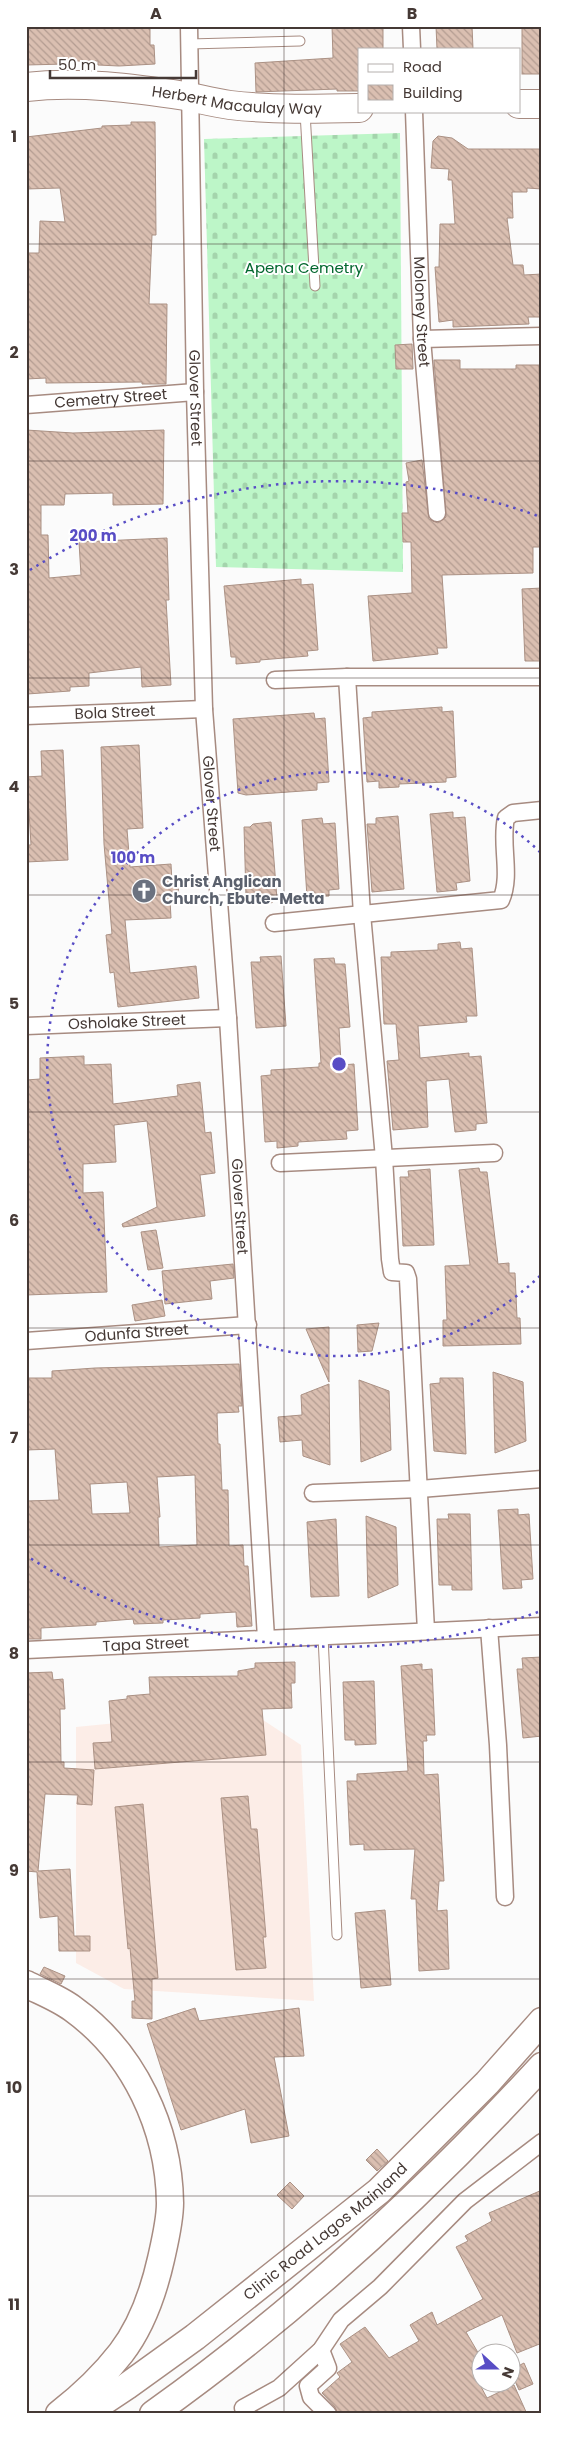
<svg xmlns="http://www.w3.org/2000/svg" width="568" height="2440" font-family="Poppins,sans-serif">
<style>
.built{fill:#fcede7}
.cemetery{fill:url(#cemetery-stones)}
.building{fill:url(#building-back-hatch);stroke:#ab9184;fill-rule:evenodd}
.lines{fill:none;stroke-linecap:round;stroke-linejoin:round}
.lane-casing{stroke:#a78b81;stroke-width:11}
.street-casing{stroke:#a78b81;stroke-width:19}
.primary-casing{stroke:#a78b81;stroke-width:29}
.highway-casing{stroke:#a78b81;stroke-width:30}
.lane{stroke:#fff;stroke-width:9}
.street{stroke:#fff;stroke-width:16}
.primary{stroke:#fff;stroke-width:26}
.highway{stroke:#fff;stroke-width:28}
.grid{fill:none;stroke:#453935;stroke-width:1;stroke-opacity:0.55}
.ring{fill:none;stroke:#584dc5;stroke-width:2.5;stroke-dasharray:2.5 5}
.labels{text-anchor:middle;stroke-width:4;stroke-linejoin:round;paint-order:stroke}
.street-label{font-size:15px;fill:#453935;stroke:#fff}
.park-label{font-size:15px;fill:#02672e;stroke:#fff}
.worship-label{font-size:15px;font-weight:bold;fill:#5b616d;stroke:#fff;text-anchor:start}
.centre{fill:#584dc5;stroke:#fff;stroke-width:2.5}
.ring-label{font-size:15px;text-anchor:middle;font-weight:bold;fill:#584dc5;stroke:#fff;stroke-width:4;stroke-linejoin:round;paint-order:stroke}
.neatline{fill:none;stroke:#453935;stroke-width:2}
.grid-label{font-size:16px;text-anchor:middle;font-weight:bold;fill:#453935}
</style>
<defs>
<pattern id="cemetery-stones" width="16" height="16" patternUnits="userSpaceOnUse" patternTransform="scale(1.25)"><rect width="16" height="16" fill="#bdf6c8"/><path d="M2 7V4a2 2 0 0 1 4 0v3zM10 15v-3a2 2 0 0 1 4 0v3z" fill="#a4d4ac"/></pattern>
<pattern id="building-back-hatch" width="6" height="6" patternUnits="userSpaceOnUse" patternTransform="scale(1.25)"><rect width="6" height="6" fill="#dabfb1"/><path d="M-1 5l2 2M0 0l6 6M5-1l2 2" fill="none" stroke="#b39c91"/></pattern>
</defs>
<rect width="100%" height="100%" fill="#fbfbfb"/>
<path class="built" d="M 248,1710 L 301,1745 L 314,2001 L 124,1989 L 76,1963 L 76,1727 Z"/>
<path class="cemetery" d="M 400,133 L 403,572 L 216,567 L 204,139 Z"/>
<g class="building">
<path d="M 26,26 L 150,26 L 150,45 L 154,45 L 155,64 L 119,66 L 98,65 L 98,61 L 66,61 L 66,64 L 26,65 Z"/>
<path d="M 332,26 L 383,26 L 383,49 L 359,49 L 359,91 L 337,91 L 337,89 L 256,92 L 255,63 L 333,58 Z"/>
<path d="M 436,26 L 472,26 L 473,49 L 437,49 Z"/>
<rect x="522" y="26" width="20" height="48"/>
<path d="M 131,122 L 155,122 L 156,235 L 152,235 L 149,304 L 167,304 L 166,384 L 142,384 L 142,382 L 46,383 L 46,378 L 26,379 L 26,253 L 39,253 L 40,221 L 65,222 L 60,188 L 26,189 L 26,137 L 102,128 L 102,126 L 131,125 Z"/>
<path d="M 438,136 L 452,138 L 468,149 L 542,149 L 542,189 L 527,188 L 527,192 L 512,192 L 513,218 L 507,218 L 513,265 L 523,265 L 524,275 L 542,274 L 542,317 L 528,317 L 529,324 L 453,327 L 453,320 L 439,322 L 435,267 L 439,267 L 440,224 L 455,224 L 452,180 L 448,180 L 449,169 L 431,168 L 433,141 Z"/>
<path d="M 412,344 L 413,369 L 396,369 L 395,345 Z"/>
<path d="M 434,360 L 460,360 L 460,369 L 516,369 L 516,365 L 539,365 L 542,547 L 533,547 L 533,573 L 442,575 L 447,648 L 437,648 L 438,654 L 373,661 L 368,596 L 412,593 L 411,542 L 403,542 L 402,513 L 408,513 L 406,482 L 409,481 L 406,463 L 422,460 L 429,519 L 438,523 L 446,517 Z"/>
<path d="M 26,430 L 73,433 L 164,430 L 163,504 L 113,505 L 113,493 L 65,494 L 64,505 L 41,505 L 41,535 L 48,535 L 49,578 L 81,575 L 79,542 L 167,538 L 169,600 L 166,600 L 171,685 L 142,687 L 141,667 L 89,673 L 89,686 L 70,687 L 70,691 L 27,694 Z"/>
<path d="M 301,579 L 301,585 L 313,584 L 318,650 L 307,651 L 308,656 L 260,660 L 260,662 L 236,664 L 236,657 L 231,657 L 224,586 Z"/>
<path d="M 542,588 L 542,661 L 525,661 L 522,589 Z"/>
<path d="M 442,707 L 442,712 L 453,711 L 456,777 L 446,778 L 446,782 L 399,784 L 399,787 L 379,788 L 379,781 L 367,782 L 363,718 L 372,717 L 372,712 Z"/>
<path d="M 314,713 L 315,719 L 325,718 L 329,782 L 317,783 L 317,790 L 246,795 L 238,793 L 233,719 Z"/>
<path d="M 139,745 L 143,828 L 127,829 L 130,867 L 171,864 L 172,882 L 178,882 L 179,899 L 170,900 L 171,918 L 125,920 L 130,973 L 196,966 L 199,998 L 118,1007 L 114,972 L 110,973 L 106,935 L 112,934 L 104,844 L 101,747 Z"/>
<path d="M 63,750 L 68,860 L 26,862 L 26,845 L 31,845 L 29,811 L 26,811 L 26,777 L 42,776 L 41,751 Z"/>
<path d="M 453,812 L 453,818 L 465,817 L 470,881 L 456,883 L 457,890 L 437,892 L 430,814 Z"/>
<path d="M 398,816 L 404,889 L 372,892 L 367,824 L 376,824 L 376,818 Z"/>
<path d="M 322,818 L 323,824 L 335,823 L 339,889 L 329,890 L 329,896 L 307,897 L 302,820 Z"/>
<path d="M 271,822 L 277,899 L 271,903 L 246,897 L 244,827 L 250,827 L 253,824 Z"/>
<path d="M 460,942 L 461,949 L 472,948 L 477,1016 L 466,1016 L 467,1022 L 418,1026 L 420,1058 L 469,1053 L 469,1057 L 481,1056 L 487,1123 L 476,1124 L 476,1130 L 455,1132 L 449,1079 L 426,1081 L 428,1127 L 393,1130 L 387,1061 L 399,1060 L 396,1024 L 384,1024 L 381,957 L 391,957 L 391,952 L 438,950 L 438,944 Z"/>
<path d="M 281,956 L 286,1026 L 256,1028 L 251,962 L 261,962 L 260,957 Z"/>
<path d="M 334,958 L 335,964 L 345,964 L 350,1027 L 339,1028 L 341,1062 L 342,1065 L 354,1064 L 358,1130 L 346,1131 L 347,1139 L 298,1142 L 298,1146 L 277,1148 L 277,1141 L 265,1142 L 261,1076 L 271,1075 L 271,1070 L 319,1067 L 319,1063 L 321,1063 L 314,959 Z"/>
<path d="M 84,1056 L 84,1065 L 111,1064 L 113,1104 L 178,1096 L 177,1085 L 200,1082 L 205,1133 L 211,1132 L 215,1173 L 200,1175 L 205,1216 L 123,1227 L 122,1224 L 157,1207 L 147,1121 L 114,1125 L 116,1162 L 83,1164 L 83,1193 L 103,1192 L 107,1292 L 26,1295 L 26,1080 L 40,1079 L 40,1058 Z"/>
<path d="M 479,1168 L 480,1172 L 487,1172 L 498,1264 L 509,1263 L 509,1273 L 515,1273 L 517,1318 L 520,1318 L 521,1344 L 443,1346 L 443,1320 L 447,1320 L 445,1266 L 470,1265 L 459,1170 Z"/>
<path d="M 430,1169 L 434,1245 L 403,1246 L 400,1177 L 409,1177 L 408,1171 Z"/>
<path d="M 156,1230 L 163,1268 L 148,1270 L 141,1232 Z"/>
<path d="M 233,1264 L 234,1278 L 210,1281 L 212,1299 L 165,1304 L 162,1271 Z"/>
<path d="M 162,1300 L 165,1316 L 135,1321 L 132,1305 Z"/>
<path d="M 379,1323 L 372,1351 L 358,1352 L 357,1325 Z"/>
<path d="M 329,1327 L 329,1382 L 306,1329 Z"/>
<path d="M 239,1364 L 242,1406 L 238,1406 L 239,1412 L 217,1413 L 218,1444 L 220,1444 L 222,1490 L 228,1490 L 229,1546 L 243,1545 L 244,1566 L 248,1566 L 252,1626 L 237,1627 L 236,1612 L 200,1614 L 200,1618 L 163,1620 L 163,1623 L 134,1624 L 133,1619 L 96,1622 L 96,1625 L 41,1628 L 41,1639 L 26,1639 L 26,1501 L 59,1500 L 55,1449 L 26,1450 L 26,1378 L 52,1378 L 52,1371 L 95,1368 ZM 195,1475 L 197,1545 L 159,1547 L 158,1517 L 160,1517 L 157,1477 ZM 127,1482 L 130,1513 L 92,1514 L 90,1484 Z"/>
<path d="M 493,1372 L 523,1382 L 526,1441 L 495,1453 Z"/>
<path d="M 440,1378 L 463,1378 L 466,1454 L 434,1451 L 430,1384 L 440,1383 Z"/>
<path d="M 359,1380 L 389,1391 L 391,1450 L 361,1462 Z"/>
<path d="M 329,1384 L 330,1465 L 303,1456 L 302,1440 L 280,1442 L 278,1417 L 302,1415 L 301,1395 Z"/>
<path d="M 518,1509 L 518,1515 L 529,1514 L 533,1579 L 521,1580 L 522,1588 L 503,1589 L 498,1510 Z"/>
<path d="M 448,1514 L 470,1514 L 472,1590 L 452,1590 L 452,1585 L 439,1585 L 437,1519 L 449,1519 Z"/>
<path d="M 366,1516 L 396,1527 L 398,1585 L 368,1598 Z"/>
<path d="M 336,1519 L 339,1596 L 311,1597 L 307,1522 Z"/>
<path d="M 542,1657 L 542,1736 L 523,1738 L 517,1669 L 523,1669 L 522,1658 Z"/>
<path d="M 295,1662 L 295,1683 L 291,1683 L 292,1708 L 262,1709 L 266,1755 L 95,1769 L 93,1743 L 112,1742 L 109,1701 L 127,1699 L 127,1696 L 150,1694 L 149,1677 L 238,1676 L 238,1671 L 255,1668 L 255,1663 Z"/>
<path d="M 422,1664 L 422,1670 L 432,1669 L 435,1735 L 426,1735 L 427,1741 L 423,1741 L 424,1775 L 438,1774 L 444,1881 L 439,1881 L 437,1911 L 447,1910 L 449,1969 L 419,1971 L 416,1899 L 411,1899 L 415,1849 L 364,1850 L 364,1844 L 350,1845 L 347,1781 L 357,1781 L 357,1774 L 408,1771 L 401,1666 Z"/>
<path d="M 52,1672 L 53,1680 L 63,1679 L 65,1709 L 60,1709 L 61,1762 L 64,1762 L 64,1768 L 94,1770 L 92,1805 L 77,1804 L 78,1795 L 45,1794 L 38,1871 L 70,1869 L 74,1936 L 90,1936 L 90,1951 L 59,1951 L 58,1916 L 40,1918 L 37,1872 L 26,1871 L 26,1673 Z"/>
<path d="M 374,1681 L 376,1744 L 355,1745 L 355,1740 L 345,1740 L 343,1682 Z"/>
<path d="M 248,1796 L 251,1829 L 257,1829 L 266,1937 L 263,1937 L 266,1968 L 236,1970 L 221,1798 Z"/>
<path d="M 143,1804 L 158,1978 L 152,1979 L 152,2019 L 132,2018 L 132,2001 L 135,2001 L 130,1948 L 128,1949 L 115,1807 Z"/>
<path d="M 385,1910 L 391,1985 L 361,1988 L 355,1913 Z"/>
<path d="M 44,1967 L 65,1976 L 61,1984 L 40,1974 Z"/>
<path d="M 195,2008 L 199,2021 L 299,2008 L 304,2056 L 274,2057 L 289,2136 L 251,2143 L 245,2109 L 181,2130 L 147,2024 Z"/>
<path d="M 377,2149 L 388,2161 L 377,2171 L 366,2160 Z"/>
<path d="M 290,2182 L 304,2196 L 292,2209 L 277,2195 Z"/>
<path d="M 542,2190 L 542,2343 L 517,2353 L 502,2315 L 466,2332 L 480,2356 L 480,2362 L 471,2368 L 487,2398 L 514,2385 L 527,2414 L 338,2414 L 335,2407 L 322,2393 L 340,2377 L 337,2373 L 352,2362 L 340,2344 L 365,2327 L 389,2358 L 419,2341 L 410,2325 L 432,2312 L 437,2325 L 483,2299 L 456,2247 L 468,2241 L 465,2236 L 492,2221 L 489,2213 Z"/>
<path d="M 524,2363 L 533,2384 L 519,2390 L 510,2370 Z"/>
</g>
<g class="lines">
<defs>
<g id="lane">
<path d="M 189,44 L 300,41"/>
<path d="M 305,112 L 315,286"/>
<path d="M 323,1636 L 337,1935"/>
</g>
<g id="street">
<path id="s1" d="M 189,26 L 195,392 L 204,709 L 228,1018 L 266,1638"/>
<path d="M 411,26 L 412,49"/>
<path id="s2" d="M 414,111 L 422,339 L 437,513"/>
<path d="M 422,339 L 542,336"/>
<path id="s3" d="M 26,405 L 195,392"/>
<path d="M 347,677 L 362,914 L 384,1158 L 390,1259 L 392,1272 L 406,1273 L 408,1279 L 426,1631"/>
<path d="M 275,680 L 347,677 L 542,677"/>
<path id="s4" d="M 26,716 L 204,709"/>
<path d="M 274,923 L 501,900 C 512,875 500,844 506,818 L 513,813 L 542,810"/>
<path id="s5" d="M 26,1026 L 228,1018"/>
<path d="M 280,1163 L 494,1153"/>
<path id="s6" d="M 26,1341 L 248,1325"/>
<path d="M 313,1493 L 420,1489 L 542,1479"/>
<path d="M 489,1628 L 498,1745 L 505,1897"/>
<path id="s7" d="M 26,1650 L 542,1626"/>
<path d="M 321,2350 L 328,2368 L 308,2386 L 311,2397 L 328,2414"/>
<path d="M 243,2408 L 279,2388 L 321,2350 L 341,2320 L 380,2287 L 465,2201 L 542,2142"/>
</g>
<g id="primary">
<path d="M 26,1984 C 42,1992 60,1999 73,2009 C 134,2053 169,2128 170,2203 C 170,2221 165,2241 161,2259 C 154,2290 141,2327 121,2353 C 104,2375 82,2396 59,2414"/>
<path id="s8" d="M 85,2414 L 127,2386 L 195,2337 L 379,2191 L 487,2083 L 542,2021"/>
<path d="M 153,2414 C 295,2313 424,2194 542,2066"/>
</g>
<g id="highway">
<path id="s9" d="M 26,87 C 79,81 133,88 185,96 C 200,99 215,103 230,105 C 273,110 316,109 359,108"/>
<path d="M 519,104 L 542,104"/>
</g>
</defs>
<use href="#lane" class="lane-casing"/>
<use href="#street" class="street-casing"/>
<use href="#primary" class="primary-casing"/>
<use href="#highway" class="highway-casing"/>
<use href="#lane" class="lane"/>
<use href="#street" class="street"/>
<use href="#primary" class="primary"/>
<use href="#highway" class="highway"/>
</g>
<path class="grid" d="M 284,26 L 284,2414M 26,244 L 542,244M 26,461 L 542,461M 26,678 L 542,678M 26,895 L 542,895M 26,1112 L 542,1112M 26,1328 L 542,1328M 26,1545 L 542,1545M 26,1762 L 542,1762M 26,1979 L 542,1979M 26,2196 L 542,2196"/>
<g class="ring">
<path d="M540 1276A292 292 0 1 1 540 852"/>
<path d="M538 1612A583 583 0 0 1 30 1558M30 570A583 583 0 0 1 538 516"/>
</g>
<defs>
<symbol id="church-disc" viewBox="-11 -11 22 22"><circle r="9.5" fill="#6b7280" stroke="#fff"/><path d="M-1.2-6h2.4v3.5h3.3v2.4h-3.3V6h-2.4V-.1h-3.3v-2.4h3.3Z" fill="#fff"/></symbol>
</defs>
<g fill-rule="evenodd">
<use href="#church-disc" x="130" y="877" width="28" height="28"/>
</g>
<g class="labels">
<g class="street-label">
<text dy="5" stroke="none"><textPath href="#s9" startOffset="212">Herbert Macaulay Way</textPath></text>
<text dy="5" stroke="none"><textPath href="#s2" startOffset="201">Moloney Street</textPath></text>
<text dy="5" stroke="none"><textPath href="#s3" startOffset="85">Cemetry Street</textPath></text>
<text dy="5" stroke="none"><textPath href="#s1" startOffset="372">Glover Street</textPath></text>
<text dy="5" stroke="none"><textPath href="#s4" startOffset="89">Bola Street</textPath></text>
<text dy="5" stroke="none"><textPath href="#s1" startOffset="778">Glover Street</textPath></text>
<text dy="5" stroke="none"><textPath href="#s5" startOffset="101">Osholake Street</textPath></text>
<text dy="5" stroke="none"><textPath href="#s1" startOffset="1182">Glover Street</textPath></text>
<text dy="5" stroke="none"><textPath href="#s6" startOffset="111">Odunfa Street</textPath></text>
<text dy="5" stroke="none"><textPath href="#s7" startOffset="120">Tapa Street</textPath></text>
<text dy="5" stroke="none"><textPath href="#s8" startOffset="302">Clinic Road Lagos Mainland</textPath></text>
</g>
<g class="park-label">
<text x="304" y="273">Apena Cemetry</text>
</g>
<g class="worship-label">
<text x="162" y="887">Christ Anglican<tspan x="162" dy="17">Church, Ebute-Metta</tspan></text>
</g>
</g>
<circle cx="339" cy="1064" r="8" class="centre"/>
<g class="ring-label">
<text x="93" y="541">200 m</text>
<text x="133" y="863">100 m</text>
</g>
<rect width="568" height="2440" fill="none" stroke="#ffffff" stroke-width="55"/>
<rect x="358" y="48" width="162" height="65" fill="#ffffff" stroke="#b5b0ae"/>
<rect x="368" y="64" width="25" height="8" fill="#ffffff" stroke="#b5b0ae"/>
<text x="403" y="72" font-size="15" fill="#453935">Road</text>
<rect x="368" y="85" width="25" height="15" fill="url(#building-back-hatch)" stroke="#b5b0ae"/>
<text x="403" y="98" font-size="15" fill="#453935">Building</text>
<g transform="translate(496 2368) rotate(111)"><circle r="24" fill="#ffffff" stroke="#b5b0ae"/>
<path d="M0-4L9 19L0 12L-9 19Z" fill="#584dc5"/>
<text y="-8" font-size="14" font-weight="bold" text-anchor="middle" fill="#453935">N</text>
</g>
<path d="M50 70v8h146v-8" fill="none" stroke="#453935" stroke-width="2.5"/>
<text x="58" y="70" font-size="15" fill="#453935" stroke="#ffffff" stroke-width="4" paint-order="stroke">50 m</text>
<rect x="28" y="28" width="512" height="2384" class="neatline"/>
<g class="grid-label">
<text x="156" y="19">A</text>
<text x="412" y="19">B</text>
<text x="14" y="142">1</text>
<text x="14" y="358">2</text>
<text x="14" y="575">3</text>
<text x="14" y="792">4</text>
<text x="14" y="1009">5</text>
<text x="14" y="1226">6</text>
<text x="14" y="1443">7</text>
<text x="14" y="1659">8</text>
<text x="14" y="1876">9</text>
<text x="14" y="2093">10</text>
<text x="14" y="2310">11</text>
</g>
</svg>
